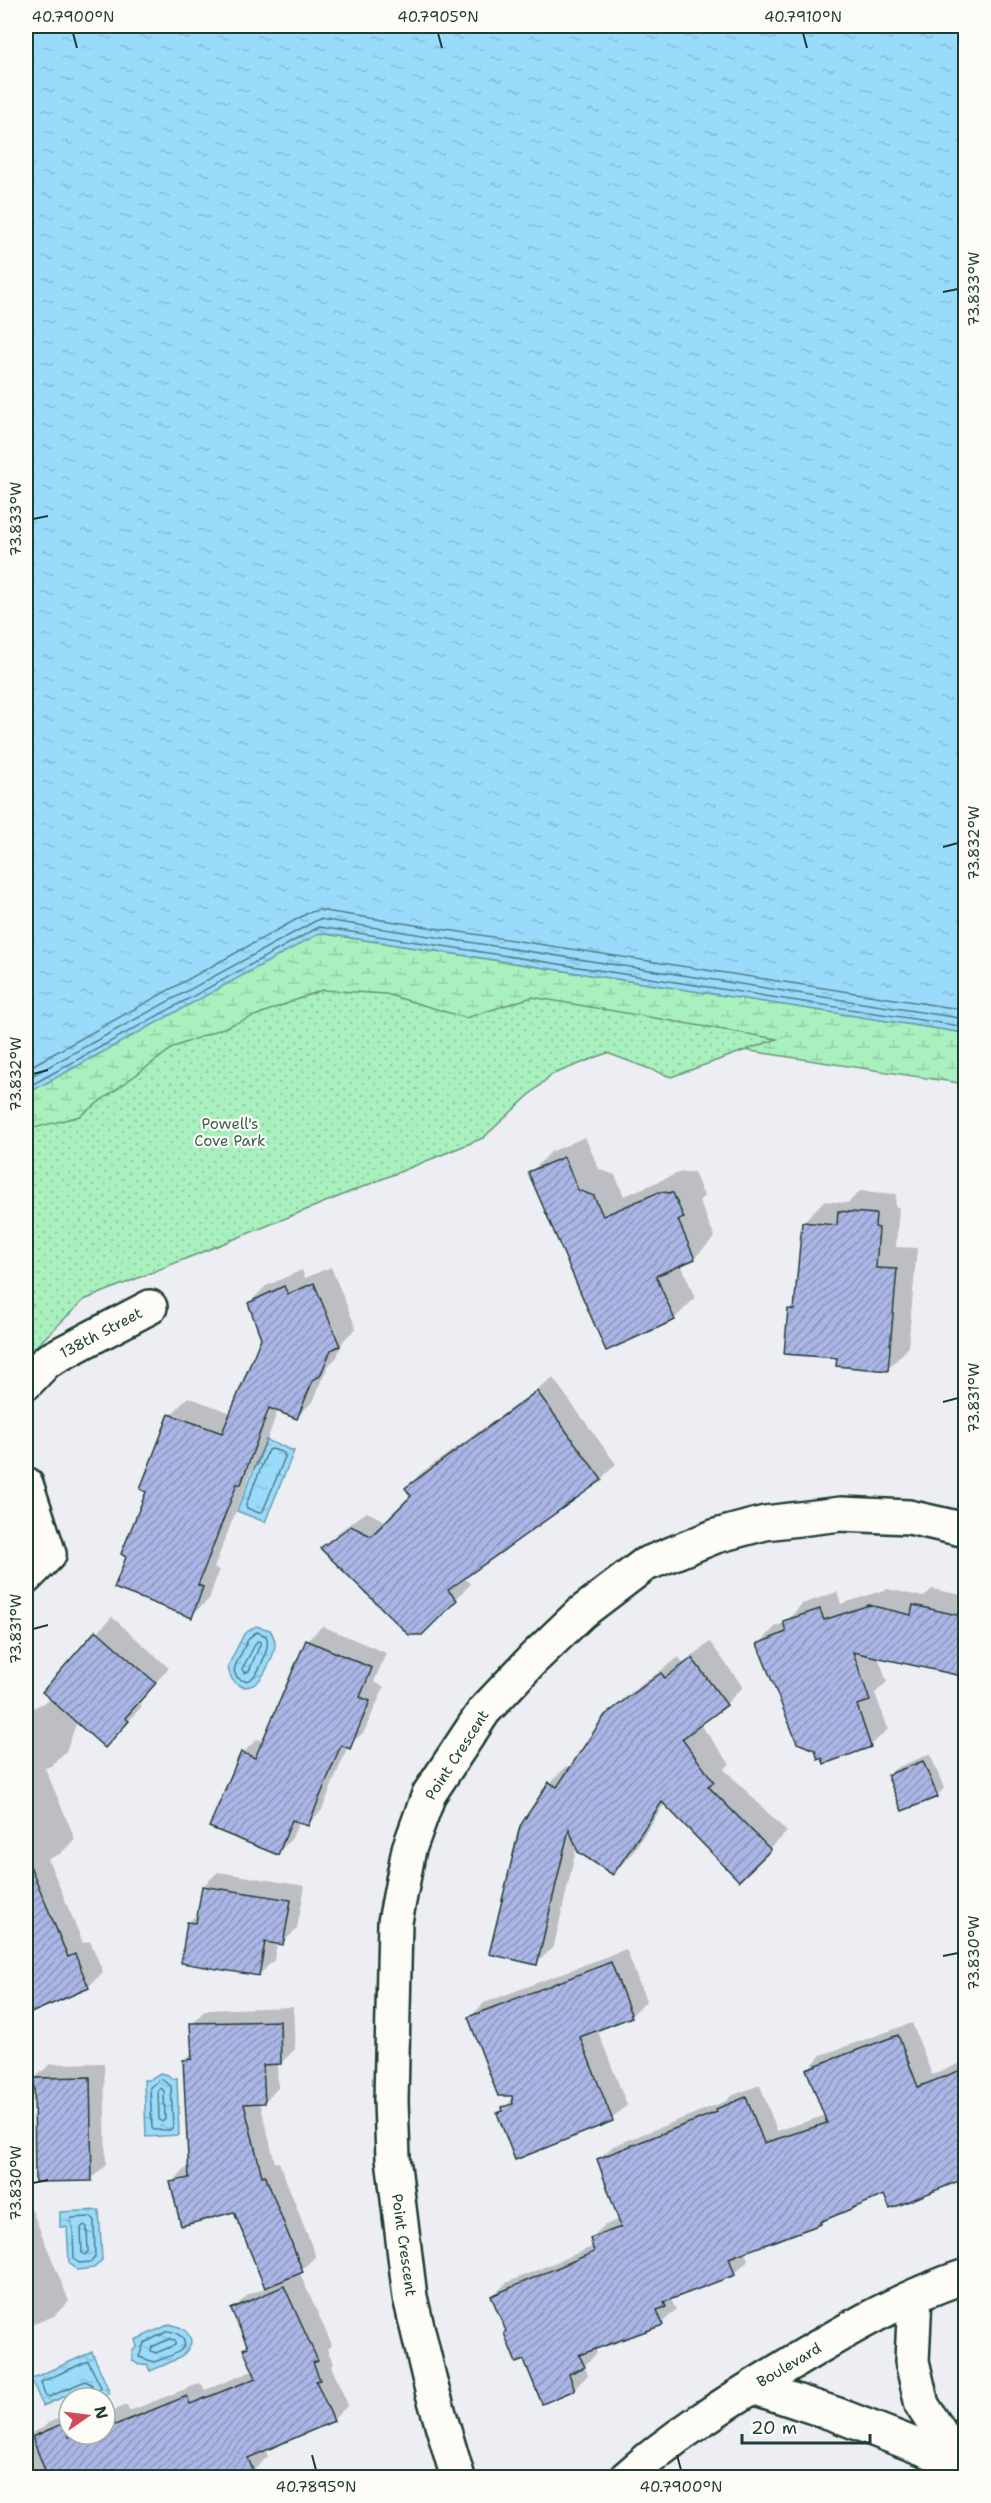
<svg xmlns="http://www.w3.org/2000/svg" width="991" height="2503" font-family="'Shantell Sans',sans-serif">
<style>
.wetland{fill:url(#wetland-marsh);stroke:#649678;stroke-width:1.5}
.park{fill:url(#park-dots);stroke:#649678;stroke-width:1.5}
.water{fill:url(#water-ripples);stroke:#699cac;stroke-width:1.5}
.shadow{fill:#0003}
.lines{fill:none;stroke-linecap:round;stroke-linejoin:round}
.shore{stroke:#507c84;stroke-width:1.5}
.building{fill:url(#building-hatch);stroke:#1f3d34;stroke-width:1.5}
.minor-casing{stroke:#1f3d34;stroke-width:38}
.minor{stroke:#fdfcf7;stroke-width:33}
.ticks{fill:none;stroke:#1f3d34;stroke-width:2}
.labels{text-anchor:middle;stroke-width:4.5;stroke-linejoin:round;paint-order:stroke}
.park-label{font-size:15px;fill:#3a614f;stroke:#fdfcf7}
.street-label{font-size:15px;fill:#1f3d34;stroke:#fdfcf7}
.neatline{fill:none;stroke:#1f3d34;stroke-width:2}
.ticks-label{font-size:15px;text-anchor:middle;fill:#1f3d34}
</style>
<defs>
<pattern id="wetland-marsh" width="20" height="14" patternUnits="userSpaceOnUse" patternTransform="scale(1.5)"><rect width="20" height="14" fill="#a8f0bd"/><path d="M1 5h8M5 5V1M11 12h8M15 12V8" fill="none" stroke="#90cfa3"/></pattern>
<pattern id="park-dots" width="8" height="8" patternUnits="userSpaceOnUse" patternTransform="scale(1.5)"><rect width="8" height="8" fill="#a8f0bd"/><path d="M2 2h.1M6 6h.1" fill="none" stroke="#90cfa3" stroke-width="1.8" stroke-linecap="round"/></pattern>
<pattern id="water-ripples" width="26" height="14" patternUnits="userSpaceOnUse" patternTransform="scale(1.5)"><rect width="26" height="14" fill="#9adbfc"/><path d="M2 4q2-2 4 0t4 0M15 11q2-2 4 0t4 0" fill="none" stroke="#84bdd9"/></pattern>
<pattern id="building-hatch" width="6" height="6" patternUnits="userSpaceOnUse" patternTransform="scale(1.5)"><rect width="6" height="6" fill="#abb6e6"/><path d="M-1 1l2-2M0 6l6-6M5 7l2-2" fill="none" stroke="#8b95bb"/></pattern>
</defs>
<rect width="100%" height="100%" fill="#edeef4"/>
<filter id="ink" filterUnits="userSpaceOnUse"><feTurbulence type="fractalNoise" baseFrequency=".0167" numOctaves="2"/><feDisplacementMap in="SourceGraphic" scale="12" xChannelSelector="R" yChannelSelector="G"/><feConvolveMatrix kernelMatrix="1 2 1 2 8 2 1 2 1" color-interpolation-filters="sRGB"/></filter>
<g filter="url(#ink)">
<path class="wetland" d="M 319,933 L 965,1033 L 965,1084 L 555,1021 L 26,1263 L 26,1094 Z"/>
<path class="park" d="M 322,990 L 386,994 L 466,1018 L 532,997 L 777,1039 L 671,1077 L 607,1053 L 551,1075 L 483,1138 L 84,1300 L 26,1356 L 26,1130 L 80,1116 L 174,1047 Z"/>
<g class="water">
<path d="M 26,26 L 965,26 L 965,1033 L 320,933 L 26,1094 Z"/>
<path d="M 266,1440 L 294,1451 L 265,1522 L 237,1511 Z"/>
<path d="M 256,1626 L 270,1630 C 273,1635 275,1639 275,1644 C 275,1654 263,1681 253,1685 C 238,1692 229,1679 228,1666 L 244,1634 Z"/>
<path d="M 160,2073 L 168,2075 L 172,2079 L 177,2078 L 179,2135 L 146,2137 L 144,2080 L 149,2080 Z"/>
<path d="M 99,2210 L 102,2260 L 94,2268 L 77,2270 L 69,2262 L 67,2227 L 60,2227 L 60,2212 Z"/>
<path d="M 170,2324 C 174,2326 179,2326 183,2329 C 209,2350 164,2365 150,2371 L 147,2364 L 139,2365 L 132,2360 L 132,2352 L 137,2346 L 135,2340 Z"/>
<path d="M 92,2352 L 110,2393 L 98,2398 L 91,2398 L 86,2387 L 43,2406 L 31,2379 Z"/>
</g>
<g class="shadow">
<path d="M 585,1137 L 599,1169 L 615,1175 L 624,1196 L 681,1172 L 694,1172 L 704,1196 L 699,1201 L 715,1237 L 694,1258 L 681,1264 L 695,1298 L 674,1319 L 530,1173 L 551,1152 Z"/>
<path d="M 860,1191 L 896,1194 L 895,1207 L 899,1207 L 896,1247 L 917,1248 L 908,1348 L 887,1370 L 838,1357 L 789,1310 L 796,1303 L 803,1222 L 824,1201 L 848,1203 Z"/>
<path d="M 331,1267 L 356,1328 L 343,1341 L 337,1357 L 328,1366 L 314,1400 L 297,1417 L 278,1410 L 258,1465 L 251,1472 L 214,1568 L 219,1570 L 209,1599 L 191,1616 L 128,1556 L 148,1491 L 161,1437 L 171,1415 L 188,1397 L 231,1413 L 263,1338 L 249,1303 L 266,1286 L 302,1270 L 305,1278 Z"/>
<path d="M 553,1378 L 616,1464 L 601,1479 L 464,1577 L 471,1584 L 422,1633 L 322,1548 L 337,1533 L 367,1512 L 387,1522 L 413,1497 L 407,1488 L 421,1473 Z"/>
<path d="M 887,1589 L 924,1597 L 932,1589 L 966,1596 L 966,1675 L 878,1656 L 887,1682 L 875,1693 L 888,1729 L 870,1746 L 816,1749 L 759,1644 L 776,1626 L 785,1623 L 802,1604 L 837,1592 L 841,1604 Z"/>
<path d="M 112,1617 L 169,1668 L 138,1702 L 142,1706 L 119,1732 L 77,1722 L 66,1751 L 51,1766 L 45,1768 L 75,1839 L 60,1854 L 48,1859 L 83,1943 L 90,1941 L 103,1972 L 88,1987 L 26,2014 L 26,1711 L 52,1699 L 98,1632 Z"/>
<path d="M 322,1626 L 386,1653 L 374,1682 L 384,1687 L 364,1732 L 348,1746 L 322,1810 L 308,1824 L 299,1821 L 292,1838 L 278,1853 L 243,1753 L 257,1739 L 264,1741 L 307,1641 Z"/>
<path d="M 710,1642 L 743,1687 L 726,1704 L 700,1724 L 730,1764 L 724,1769 L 787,1832 L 739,1879 L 665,1803 L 630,1856 L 613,1873 L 577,1845 L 554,1946 L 537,1963 L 550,1783 L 567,1766 L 571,1769 L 606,1716 L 624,1698 L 679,1657 L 683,1663 Z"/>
<path d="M 930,1754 L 944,1788 L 937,1796 L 889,1775 L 896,1768 Z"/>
<path d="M 966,1776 L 966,1799 L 959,1786 Z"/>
<path d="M 218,1872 L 305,1886 L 297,1929 L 282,1943 L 277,1943 L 274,1960 L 259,1975 L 189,1922 L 199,1912 L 203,1886 Z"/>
<path d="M 626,1949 L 646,2001 L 631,2016 L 597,2029 L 627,2105 L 612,2119 L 499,2113 L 514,2098 L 470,2017 L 484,2003 Z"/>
<path d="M 293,2007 L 295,2049 L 281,2063 L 277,2063 L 278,2088 L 264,2102 L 260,2102 L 275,2163 L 279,2162 L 316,2257 L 299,2272 L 332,2345 L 327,2349 L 334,2364 L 331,2366 L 348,2405 L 333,2420 L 265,2449 L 268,2456 L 253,2471 L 236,2478 L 26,2478 L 26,2435 L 43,2428 L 48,2423 L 69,2414 L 69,2434 L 105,2434 L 105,2414 L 127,2405 L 129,2411 L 201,2383 L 205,2390 L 255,2370 L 245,2349 L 249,2345 L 233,2309 L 248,2295 L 267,2287 L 235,2211 L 172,2183 L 185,2169 L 190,2168 L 184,2060 L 193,2052 L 192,2024 L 205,2010 Z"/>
<path d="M 912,2023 L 932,2075 L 966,2061 L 966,2141 L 885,2193 L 824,2219 L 820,2223 L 744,2250 L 748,2260 L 734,2274 L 671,2299 L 676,2310 L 662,2323 L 595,2348 L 597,2353 L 584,2366 L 588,2375 L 575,2388 L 543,2402 L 524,2358 L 508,2331 L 493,2296 L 506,2283 L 594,2246 L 591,2238 L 605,2225 L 620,2219 L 599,2159 L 613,2146 L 726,2101 L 731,2096 L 760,2085 L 777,2131 L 826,2115 L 808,2069 L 821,2055 Z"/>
<path d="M 104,2063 L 106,2165 L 91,2179 L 35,2078 L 50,2064 Z"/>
<path d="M 29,2203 L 69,2301 L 54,2316 L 26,2327 L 26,2204 Z"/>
</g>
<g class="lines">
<g class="shore">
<path d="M 26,1069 L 308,913 L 318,910 L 966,1010"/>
<path d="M 26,1079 L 319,919 L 966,1019"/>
<path d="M 26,1088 L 319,927 L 966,1027"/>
<path d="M 272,1449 L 284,1453 L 285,1457 L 263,1511 L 259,1513 L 247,1508 L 246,1505 L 268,1450 Z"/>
<path d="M 257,1632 L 266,1636 C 271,1645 260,1672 252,1678 C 244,1685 232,1677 235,1667 C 236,1663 239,1658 241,1654 C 245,1646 248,1636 257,1632 Z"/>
<path d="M 257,1641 L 261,1642 L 249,1671 L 244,1673 L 242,1669 Z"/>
<path d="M 161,2079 L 171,2086 L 173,2127 L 170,2130 L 154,2130 L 152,2128 L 150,2087 Z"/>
<path d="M 161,2088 L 164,2091 L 165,2119 L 162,2122 L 159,2120 L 158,2091 Z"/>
<path d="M 91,2217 L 94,2219 L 95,2257 L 91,2262 L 79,2263 L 74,2259 L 73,2228 L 70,2220 L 72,2218 Z"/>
<path d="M 84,2225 L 87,2227 L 88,2252 L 85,2255 L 82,2253 L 81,2228 Z"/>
<path d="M 168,2331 C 177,2332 190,2339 181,2350 C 175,2355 162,2359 154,2362 L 139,2357 L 144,2343 Z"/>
<path d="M 169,2339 L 175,2340 L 175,2345 L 156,2353 L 151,2351 L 152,2347 Z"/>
<path d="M 88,2361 L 101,2387 L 99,2391 L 96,2392 L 91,2384 L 85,2381 L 49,2397 L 45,2396 L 41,2382 Z"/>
</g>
</g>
<g class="building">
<path d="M 564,1157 L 578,1190 L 594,1196 L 603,1216 L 659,1192 L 673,1193 L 684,1218 L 678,1220 L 695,1259 L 656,1276 L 675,1320 L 606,1351 L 528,1172 Z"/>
<path d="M 838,1211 L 876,1214 L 875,1227 L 879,1228 L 876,1268 L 897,1269 L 888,1371 L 836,1366 L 837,1358 L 784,1354 L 788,1309 L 794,1310 L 802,1222 L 837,1225 Z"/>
<path d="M 314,1283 L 340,1346 L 331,1350 L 320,1376 L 313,1380 L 297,1419 L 269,1408 L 241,1484 L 237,1484 L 198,1585 L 203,1587 L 192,1618 L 114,1588 L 126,1557 L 121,1554 L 146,1492 L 140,1489 L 169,1414 L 222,1433 L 261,1338 L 248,1303 L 284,1286 L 288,1294 Z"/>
<path d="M 537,1391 L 602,1480 L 448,1590 L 457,1600 L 422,1635 L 409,1635 L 320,1548 L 351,1526 L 371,1536 L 411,1496 L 405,1488 Z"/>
<path d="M 869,1605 L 911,1615 L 913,1605 L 966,1617 L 966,1677 L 853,1652 L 870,1701 L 857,1705 L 871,1747 L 824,1764 L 822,1758 L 818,1760 L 815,1750 L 797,1743 L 757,1644 L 786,1632 L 783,1621 L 820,1609 L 824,1620 Z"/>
<path d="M 96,1630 L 156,1683 L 125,1718 L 129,1721 L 105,1748 L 42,1692 Z"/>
<path d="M 306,1640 L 372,1668 L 360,1697 L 370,1701 L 350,1749 L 341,1745 L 308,1826 L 292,1820 L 278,1855 L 209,1827 L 241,1752 L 255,1758 Z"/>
<path d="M 692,1658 L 727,1705 L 682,1739 L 714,1782 L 708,1786 L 771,1850 L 739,1881 L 662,1802 L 613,1875 L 578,1852 L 569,1829 L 537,1965 L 489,1954 L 520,1826 L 549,1782 L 557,1787 L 605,1715 L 661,1673 L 665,1678 Z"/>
<path d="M 923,1761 L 938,1797 L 902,1811 L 887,1775 Z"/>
<path d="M 26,1856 L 68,1957 L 75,1954 L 89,1988 L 26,2015 Z"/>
<path d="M 202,1886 L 291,1900 L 283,1945 L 265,1942 L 259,1976 L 181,1963 L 187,1922 L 196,1923 Z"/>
<path d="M 611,1962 L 632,2017 L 580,2037 L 613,2121 L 515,2160 L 497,2113 L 503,2111 L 502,2107 L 513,2104 L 512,2096 L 498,2096 L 468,2017 Z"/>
<path d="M 280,2021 L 281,2064 L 263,2065 L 265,2103 L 244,2104 L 262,2176 L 265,2175 L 303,2272 L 265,2288 L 234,2212 L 181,2226 L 170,2182 L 189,2178 L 183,2060 L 192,2059 L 190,2023 Z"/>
<path d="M 898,2035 L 918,2087 L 966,2068 L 966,2178 L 890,2209 L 884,2195 L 820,2222 L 821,2224 L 729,2258 L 735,2275 L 664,2302 L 666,2307 L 657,2310 L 663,2325 L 579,2355 L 585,2367 L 569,2374 L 575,2390 L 542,2404 L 524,2360 L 516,2363 L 504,2333 L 506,2331 L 491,2296 L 594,2252 L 590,2238 L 621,2227 L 597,2159 L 717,2112 L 716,2109 L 746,2097 L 764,2143 L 827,2123 L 806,2069 Z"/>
<path d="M 90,2077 L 92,2181 L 35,2182 L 34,2078 Z"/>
<path d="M 284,2286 L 318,2361 L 313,2363 L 320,2380 L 316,2381 L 334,2421 L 248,2458 L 256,2478 L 48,2478 L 32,2437 L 69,2421 L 69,2437 L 76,2434 L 105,2434 L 105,2422 L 112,2419 L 115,2425 L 187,2396 L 190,2404 L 256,2378 L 243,2349 L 248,2347 L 231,2309 Z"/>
</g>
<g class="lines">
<defs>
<g id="minor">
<path d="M 26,1383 L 47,1361 L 150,1307"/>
<path d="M 26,1484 L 49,1554 L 26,1577"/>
<path d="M 915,2296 L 912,2361 L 922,2405 L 959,2462"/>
<path d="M 753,2387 L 835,2414 L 966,2465"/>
<path d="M 458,2478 L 432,2390 L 410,2297 L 393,2158 L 391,2101 L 395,1922 L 409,1849 L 429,1794 L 484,1711 L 533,1659 L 581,1613 L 644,1565 L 716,1536 L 765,1523 L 841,1514 L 909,1517 L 966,1530"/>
<path d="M 626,2478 C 672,2437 723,2405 775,2373 C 836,2336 898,2298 966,2276"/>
</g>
</defs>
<use href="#minor" class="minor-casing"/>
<use href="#minor" class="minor"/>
</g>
</g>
<path class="ticks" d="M 73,33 L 77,48M 438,33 L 442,48M 803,33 L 807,48M 943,292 L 958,289M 33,519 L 48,516M 943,847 L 958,843M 33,1074 L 48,1070M 943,1402 L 958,1398M 33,1629 L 48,1625M 943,1956 L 958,1953M 33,2183 L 48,2180M 312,2455 L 316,2470M 677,2455 L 681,2470"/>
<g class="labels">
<g class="park-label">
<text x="230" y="1129">Powell's<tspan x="230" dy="17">Cove Park</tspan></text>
</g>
<g class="street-label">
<text transform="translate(101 1333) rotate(-28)" y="5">138th Street</text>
<text transform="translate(457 1755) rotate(-57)" y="5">Point Crescent</text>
<text transform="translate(404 2245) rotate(82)" y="5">Point Crescent</text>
<text transform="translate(789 2365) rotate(-31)" y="5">Boulevard</text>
</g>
</g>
<rect width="991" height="2503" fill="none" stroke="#fdfcf7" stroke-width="66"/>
<g transform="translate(87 2416) rotate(76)"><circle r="28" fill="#fdfcf7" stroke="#a4b0a9" stroke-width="1.5"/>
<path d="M0-4.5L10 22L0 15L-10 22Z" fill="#d1495b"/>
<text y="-9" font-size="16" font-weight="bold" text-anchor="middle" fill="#1f3d34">N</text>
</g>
<path d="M742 2434v9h128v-9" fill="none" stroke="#1f3d34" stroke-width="3"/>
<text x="751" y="2434" font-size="18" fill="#1f3d34" stroke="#fdfcf7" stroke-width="4.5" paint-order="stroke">20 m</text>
<rect x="33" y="33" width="925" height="2437" class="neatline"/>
<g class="ticks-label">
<text x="73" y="22">40.7900°N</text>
<text x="438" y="22">40.7905°N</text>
<text x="803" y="22">40.7910°N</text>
<text transform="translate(974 289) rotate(-90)" y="5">73.833°W</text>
<text transform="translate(16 519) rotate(-90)" y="5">73.833°W</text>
<text transform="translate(974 843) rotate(-90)" y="5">73.832°W</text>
<text transform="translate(16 1074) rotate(-90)" y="5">73.832°W</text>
<text transform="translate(974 1398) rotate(-90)" y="5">73.831°W</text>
<text transform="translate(16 1629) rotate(-90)" y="5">73.831°W</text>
<text transform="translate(974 1953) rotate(-90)" y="5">73.830°W</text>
<text transform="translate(16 2183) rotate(-90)" y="5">73.830°W</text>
<text x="316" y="2492">40.7895°N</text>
<text x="681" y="2492">40.7900°N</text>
</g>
</svg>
